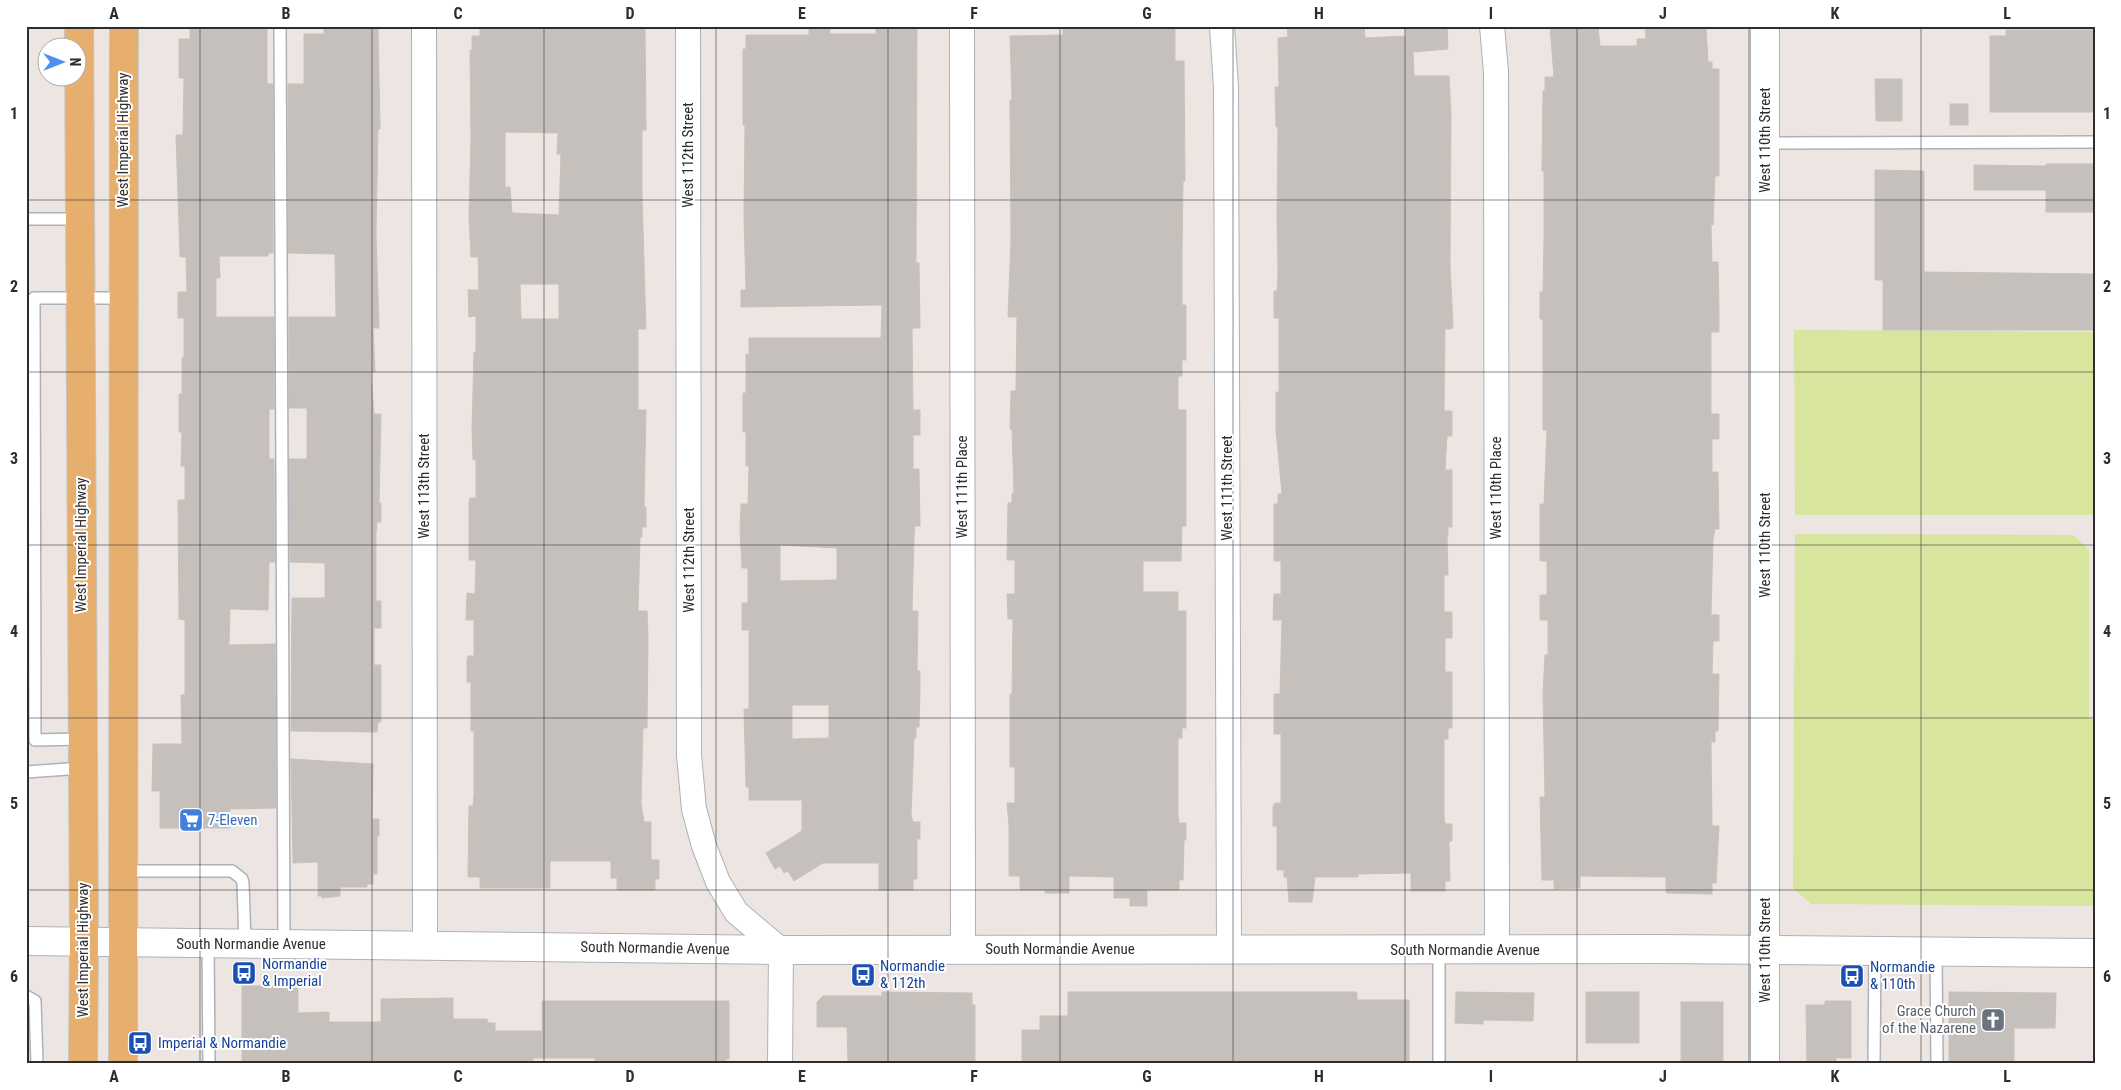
<svg xmlns="http://www.w3.org/2000/svg" width="2121" height="1090" font-family="'Roboto Condensed',sans-serif">
<style>
.pitch{fill:#d7e59f}
.building{fill:#c6c0bc;stroke:#c9c1ba;fill-rule:evenodd}
.lines{fill:none;stroke-linecap:round;stroke-linejoin:round}
.lane-casing{stroke:#adb2b8;stroke-width:14}
.street-casing{stroke:#adb2b8;stroke-width:26}
.secondary-casing{stroke:#adb2b8;stroke-width:30}
.primary-casing{stroke:#c4c4c4;stroke-width:30}
.lane{stroke:#fff;stroke-width:11}
.street{stroke:#fff;stroke-width:24}
.secondary{stroke:#fff;stroke-width:28}
.primary{stroke:#e7af6d;stroke-width:28}
.grid{fill:none;stroke:#2d2d2d;stroke-width:1;stroke-opacity:0.55}
.labels{text-anchor:middle;stroke-width:4;stroke-linejoin:round;paint-order:stroke}
.street-label{font-size:15px;fill:#2d2d2d;stroke:#fff}
.shop-label{font-size:15px;fill:#366cbe;stroke:#fff;text-anchor:start}
.transit-label{font-size:15px;fill:#164399;stroke:#fff;text-anchor:start}
.worship-label{font-size:15px;fill:#5b616d;stroke:#fff;text-anchor:end}
.neatline{fill:none;stroke:#2d2d2d;stroke-width:2}
.grid-label{font-size:16px;text-anchor:middle;font-weight:bold;fill:#2d2d2d}
</style>
<rect width="100%" height="100%" fill="#ede5e1"/>
<g class="pitch">
<path d="M 1794,330 L 2095,332 L 2095,515 L 1795,515 Z"/>
<path d="M 1795,534 L 2073,535 L 2089,550 L 2089,719 L 2095,720 L 2095,906 L 1811,904 L 1793,888 Z"/>
</g>
<g class="building">
<path d="M 190,26 L 267,26 L 267,84 L 273,84 L 273,253 L 268,253 L 268,256 L 219,256 L 220,278 L 216,278 L 216,317 L 274,317 L 274,409 L 269,409 L 269,459 L 274,459 L 275,562 L 269,562 L 268,610 L 230,609 L 229,645 L 275,644 L 276,808 L 230,809 L 230,828 L 160,828 L 160,791 L 152,791 L 153,744 L 182,744 L 181,695 L 185,695 L 185,620 L 179,619 L 178,500 L 185,500 L 185,466 L 181,466 L 182,432 L 179,432 L 179,394 L 182,394 L 182,358 L 184,358 L 184,318 L 178,318 L 178,292 L 187,292 L 186,257 L 180,257 L 176,135 L 183,135 L 184,78 L 179,78 L 179,39 L 190,39 Z"/>
<path d="M 324,26 L 378,26 L 380,129 L 378,129 L 376,232 L 379,328 L 373,328 L 375,372 L 371,372 L 374,414 L 381,414 L 379,503 L 381,503 L 381,522 L 377,522 L 376,533 L 376,601 L 381,601 L 381,628 L 374,628 L 374,665 L 381,665 L 381,722 L 378,722 L 377,732 L 291,731 L 292,598 L 325,598 L 325,563 L 290,562 L 289,459 L 307,459 L 307,408 L 289,408 L 289,317 L 336,317 L 335,254 L 288,253 L 288,84 L 304,84 L 304,34 L 324,34 Z"/>
<path d="M 480,26 L 645,26 L 646,130 L 642,130 L 642,195 L 646,329 L 638,329 L 638,410 L 646,410 L 644,507 L 646,507 L 646,527 L 642,527 L 642,537 L 640,537 L 638,611 L 647,611 L 648,637 L 647,728 L 643,728 L 641,804 L 644,822 L 651,822 L 651,860 L 659,860 L 659,879 L 655,879 L 655,890 L 617,890 L 617,878 L 611,878 L 611,861 L 550,861 L 550,888 L 480,888 L 480,877 L 468,877 L 469,806 L 473,806 L 474,795 L 474,731 L 471,731 L 471,682 L 467,682 L 467,660 L 468,656 L 474,656 L 474,620 L 466,620 L 467,593 L 475,594 L 476,560 L 469,560 L 469,502 L 470,498 L 476,498 L 476,460 L 473,460 L 472,429 L 474,352 L 476,352 L 476,316 L 469,317 L 468,290 L 479,290 L 478,257 L 471,257 L 469,218 L 471,138 L 470,50 L 472,50 L 472,36 L 480,36 ZM 505,132 L 558,133 L 557,154 L 561,154 L 559,215 L 512,213 L 510,187 L 505,187 ZM 520,284 L 559,284 L 559,319 L 521,319 Z"/>
<path d="M 809,26 L 830,26 L 830,34 L 876,34 L 876,26 L 917,26 L 916,263 L 919,263 L 920,328 L 912,328 L 913,410 L 920,410 L 920,435 L 913,435 L 913,469 L 919,469 L 920,526 L 915,526 L 914,536 L 912,611 L 918,611 L 917,671 L 920,671 L 920,688 L 919,727 L 916,727 L 916,738 L 914,738 L 911,816 L 913,822 L 920,822 L 920,839 L 917,839 L 917,879 L 913,879 L 913,890 L 879,890 L 879,863 L 823,863 L 794,881 L 788,871 L 784,873 L 780,866 L 775,869 L 766,853 L 802,831 L 802,800 L 749,800 L 749,787 L 746,787 L 744,709 L 749,709 L 749,630 L 742,630 L 742,603 L 748,603 L 748,568 L 742,568 L 740,528 L 741,504 L 748,504 L 749,466 L 746,466 L 746,432 L 743,432 L 743,393 L 746,393 L 746,354 L 749,354 L 749,338 L 881,338 L 882,305 L 741,307 L 741,290 L 746,290 L 744,218 L 745,125 L 743,125 L 743,49 L 746,49 L 746,35 L 809,35 ZM 780,545 L 837,548 L 837,580 L 780,581 ZM 792,705 L 829,705 L 829,738 L 792,739 Z"/>
<path d="M 1063,26 L 1175,26 L 1175,61 L 1184,61 L 1185,181 L 1183,181 L 1182,256 L 1182,305 L 1186,305 L 1186,360 L 1182,360 L 1182,376 L 1178,376 L 1178,410 L 1186,410 L 1186,526 L 1182,526 L 1181,561 L 1143,561 L 1143,592 L 1178,592 L 1178,611 L 1186,611 L 1186,728 L 1182,728 L 1182,738 L 1178,738 L 1178,816 L 1179,823 L 1186,823 L 1186,840 L 1184,840 L 1183,880 L 1179,880 L 1179,890 L 1147,890 L 1147,906 L 1130,906 L 1130,898 L 1114,898 L 1114,877 L 1069,876 L 1069,893 L 1045,893 L 1045,890 L 1020,890 L 1020,876 L 1009,876 L 1009,826 L 1007,803 L 1015,803 L 1015,767 L 1010,767 L 1010,694 L 1012,694 L 1013,619 L 1008,619 L 1007,594 L 1015,594 L 1015,560 L 1007,560 L 1008,503 L 1012,503 L 1012,493 L 1014,493 L 1012,429 L 1010,429 L 1011,391 L 1016,391 L 1017,317 L 1008,317 L 1011,239 L 1010,100 L 1012,100 L 1010,36 L 1063,35 Z"/>
<path d="M 1287,26 L 1364,26 L 1365,38 L 1406,36 L 1405,26 L 1447,26 L 1448,49 L 1413,52 L 1414,76 L 1449,76 L 1451,114 L 1450,264 L 1453,325 L 1452,329 L 1445,329 L 1444,411 L 1452,411 L 1452,436 L 1447,436 L 1445,470 L 1452,470 L 1452,527 L 1448,527 L 1448,537 L 1447,537 L 1448,575 L 1444,575 L 1444,612 L 1452,612 L 1452,638 L 1445,638 L 1445,672 L 1452,672 L 1452,728 L 1448,728 L 1448,739 L 1444,739 L 1444,817 L 1445,824 L 1452,824 L 1452,841 L 1449,841 L 1450,881 L 1445,881 L 1445,891 L 1411,891 L 1411,873 L 1358,874 L 1358,877 L 1315,877 L 1312,902 L 1289,902 L 1287,877 L 1284,877 L 1284,870 L 1277,870 L 1277,826 L 1273,826 L 1273,807 L 1275,803 L 1281,803 L 1281,734 L 1274,734 L 1274,694 L 1280,694 L 1282,620 L 1273,620 L 1274,594 L 1281,594 L 1281,561 L 1274,561 L 1274,504 L 1278,504 L 1278,494 L 1282,494 L 1276,430 L 1276,392 L 1279,392 L 1279,318 L 1274,318 L 1274,291 L 1277,291 L 1278,273 L 1277,219 L 1278,127 L 1276,127 L 1275,87 L 1279,87 L 1278,38 L 1288,37 Z"/>
<path d="M 1550,26 L 1598,26 L 1600,46 L 1637,46 L 1637,39 L 1646,39 L 1645,26 L 1706,26 L 1708,62 L 1712,62 L 1712,69 L 1719,69 L 1719,176 L 1715,176 L 1713,225 L 1711,225 L 1712,262 L 1718,262 L 1719,308 L 1719,332 L 1711,332 L 1711,414 L 1719,414 L 1719,439 L 1712,439 L 1712,472 L 1718,472 L 1719,529 L 1715,529 L 1713,539 L 1711,615 L 1719,615 L 1719,641 L 1713,641 L 1712,674 L 1719,674 L 1718,731 L 1715,731 L 1715,742 L 1711,742 L 1712,826 L 1719,826 L 1716,883 L 1712,883 L 1712,894 L 1666,893 L 1666,877 L 1580,876 L 1580,888 L 1554,889 L 1554,880 L 1542,880 L 1540,797 L 1545,797 L 1543,695 L 1545,655 L 1548,655 L 1548,620 L 1540,620 L 1540,595 L 1547,595 L 1547,561 L 1540,561 L 1540,504 L 1544,504 L 1547,430 L 1543,430 L 1543,319 L 1540,319 L 1540,292 L 1543,292 L 1544,238 L 1544,171 L 1542,171 L 1543,91 L 1545,91 L 1545,77 L 1554,77 Z"/>
<path d="M 2006,30 L 2095,30 L 2095,112 L 1990,112 L 1990,36 L 2006,36 Z"/>
<path d="M 1875,79 L 1902,79 L 1902,121 L 1876,121 Z"/>
<rect x="1950" y="104" width="18" height="21"/>
<path d="M 2046,164 L 2094,164 L 2094,212 L 2046,212 L 2046,190 L 1974,190 L 1974,165 L 2046,166 Z"/>
<path d="M 1875,170 L 1924,171 L 1924,272 L 2095,274 L 2095,330 L 1883,330 L 1883,280 L 1875,280 Z"/>
<path d="M 291,759 L 373,764 L 372,819 L 379,819 L 379,836 L 377,836 L 377,874 L 373,874 L 373,884 L 367,884 L 367,887 L 340,887 L 340,896 L 322,898 L 322,896 L 318,896 L 318,862 L 293,863 Z"/>
<path d="M 242,986 L 285,986 L 285,988 L 298,988 L 298,1013 L 329,1012 L 329,1022 L 381,1022 L 381,999 L 453,998 L 453,1019 L 487,1019 L 488,1023 L 495,1023 L 495,1031 L 542,1031 L 542,1001 L 729,1001 L 729,1059 L 726,1059 L 726,1064 L 595,1064 L 595,1058 L 533,1058 L 533,1064 L 242,1064 Z"/>
<path d="M 882,992 L 972,993 L 972,1005 L 975,1005 L 975,1061 L 972,1061 L 972,1064 L 848,1064 L 847,1027 L 817,1027 L 817,1002 L 823,996 L 882,996 Z"/>
<path d="M 1068,992 L 1357,992 L 1357,1000 L 1409,1000 L 1409,1064 L 1022,1064 L 1022,1030 L 1040,1030 L 1040,1016 L 1068,1016 Z"/>
<path d="M 1456,992 L 1534,993 L 1533,1021 L 1483,1020 L 1483,1024 L 1455,1023 Z"/>
<rect x="1586" y="992" width="53" height="51"/>
<path d="M 1949,992 L 2056,993 L 2055,1028 L 2014,1028 L 2014,1064 L 1949,1064 Z"/>
<path d="M 1825,1001 L 1851,1001 L 1851,1058 L 1836,1058 L 1836,1064 L 1807,1064 L 1806,1005 L 1825,1005 Z"/>
<rect x="1681" y="1002" width="42" height="62"/>
</g>
<g class="lines">
<defs>
<g id="lane">
<path d="M 280,26 L 284,944"/>
<path d="M 1765,143 L 2095,142"/>
<path d="M 26,219 L 79,219"/>
<path d="M 82,739 L 35,740 L 34,298 L 123,298"/>
<path d="M 26,772 L 82,768"/>
<path d="M 123,871 L 232,871 L 242,879 L 243,883 L 245,944"/>
<path d="M 208,944 L 209,1064"/>
<path d="M 1936,952 L 1937,1064"/>
<path d="M 26,996 L 35,1001 L 37,1064"/>
<path d="M 1439,1064 L 1439,950"/>
<path d="M 1874,1064 L 1875,951"/>
</g>
<g id="street">
<path d="M 424,26 L 425,946"/>
<path d="M 688,26 L 689,755 L 694,809 L 704,846 L 718,882 L 736,912 L 781,950 L 780,1064"/>
<path d="M 962,26 L 963,949"/>
<path d="M 1222,26 L 1226,88 L 1229,950"/>
<path d="M 1492,26 L 1496,72 L 1497,950"/>
</g>
<g id="secondary">
<path d="M 26,941 L 781,950 L 1658,949 L 2095,953"/>
<path d="M 1765,1064 L 1765,26"/>
</g>
<g id="primary">
<path d="M 79,26 L 84,942 L 83,1064"/>
<path d="M 123,1064 L 124,26"/>
</g>
</defs>
<use href="#lane" class="lane-casing"/>
<use href="#street" class="street-casing"/>
<use href="#secondary" class="secondary-casing"/>
<use href="#primary" class="primary-casing"/>
<use href="#lane" class="lane"/>
<use href="#street" class="street"/>
<use href="#secondary" class="secondary"/>
<use href="#primary" class="primary"/>
</g>
<path class="grid" d="M 200,26 L 200,1064M 372,26 L 372,1064M 544,26 L 544,1064M 716,26 L 716,1064M 888,26 L 888,1064M 1060,26 L 1060,1064M 1233,26 L 1233,1064M 1405,26 L 1405,1064M 1577,26 L 1577,1064M 1749,26 L 1749,1064M 1921,26 L 1921,1064M 26,200 L 2095,200M 26,372 L 2095,372M 26,545 L 2095,545M 26,718 L 2095,718M 26,890 L 2095,890"/>
<defs>
<symbol id="supermarket-square" viewBox="-11 -11 22 22"><rect x="-9" y="-9" width="18" height="18" rx="4" fill="#3f7fe0" stroke="#fff"/><path d="M-6-5.5h2.5l.6 2H6L4.5 2H-2.5L-4.4-4H-6ZM-1.5 3.2a1.3 1.3 0 1 0 .1 0ZM3 3.2a1.3 1.3 0 1 0 .1 0Z" fill="#fff"/></symbol>
<symbol id="bus-square" viewBox="-11 -11 22 22"><rect x="-9" y="-9" width="18" height="18" rx="4" fill="#1a4fb4" stroke="#fff"/><path d="M-5-6H5V4H4V6H2V4H-2V6H-4V4H-5ZM-3.5-4V0h7V-4ZM-3.5 1.2v1.5H-2V1.2ZM2 1.2v1.5H3.5V1.2Z" fill="#fff"/></symbol>
<symbol id="church-square" viewBox="-11 -11 22 22"><rect x="-9" y="-9" width="18" height="18" rx="4" fill="#6b7280" stroke="#fff"/><path d="M-1.2-6h2.4v3.5h3.3v2.4h-3.3V6h-2.4V-.1h-3.3v-2.4h3.3Z" fill="#fff"/></symbol>
</defs>
<g fill-rule="evenodd">
<use href="#supermarket-square" x="177" y="806" width="28" height="28"/>
<use href="#bus-square" x="230" y="959" width="28" height="28"/>
<use href="#bus-square" x="849" y="961" width="28" height="28"/>
<use href="#bus-square" x="1838" y="962" width="28" height="28"/>
<use href="#church-square" x="1979" y="1006" width="28" height="28"/>
<use href="#bus-square" x="126" y="1029" width="28" height="28"/>
</g>
<g class="labels">
<g class="street-label">
<text transform="translate(123 140) rotate(-90)" y="5">West Imperial Highway</text>
<text transform="translate(1765 140) rotate(-90)" y="5">West 110th Street</text>
<text transform="translate(688 155) rotate(-90)" y="5">West 112th Street</text>
<text transform="translate(424 486) rotate(-90)" y="5">West 113th Street</text>
<text transform="translate(962 487) rotate(-90)" y="5">West 111th Place</text>
<text transform="translate(1227 488) rotate(-90)" y="5">West 111th Street</text>
<text transform="translate(1496 488) rotate(-90)" y="5">West 110th Place</text>
<text transform="translate(81 545) rotate(-90)" y="5">West Imperial Highway</text>
<text transform="translate(1765 545) rotate(-90)" y="5">West 110th Street</text>
<text transform="translate(689 560) rotate(-90)" y="5">West 112th Street</text>
<text x="251" y="949">South Normandie Avenue</text>
<text transform="translate(655 948) rotate(1)" y="5">South Normandie Avenue</text>
<text x="1060" y="954">South Normandie Avenue</text>
<text transform="translate(83 950) rotate(-90)" y="5">West Imperial Highway</text>
<text x="1465" y="955">South Normandie Avenue</text>
<text transform="translate(1765 950) rotate(-90)" y="5">West 110th Street</text>
</g>
<g class="shop-label">
<text x="208" y="825">7-Eleven</text>
</g>
<g class="transit-label">
<text x="262" y="969">Normandie<tspan x="262" dy="17">&amp; Imperial</tspan></text>
<text x="880" y="971">Normandie<tspan x="880" dy="17">&amp; 112th</tspan></text>
<text x="1870" y="972">Normandie<tspan x="1870" dy="17">&amp; 110th</tspan></text>
<text x="158" y="1048">Imperial &amp; Normandie</text>
</g>
<g class="worship-label">
<text x="1976" y="1016">Grace Church<tspan x="1976" dy="17">of the Nazarene</tspan></text>
</g>
</g>
<rect width="2121" height="1090" fill="none" stroke="#ffffff" stroke-width="55"/>
<g transform="translate(62 62) rotate(90)"><circle r="24" fill="#ffffff" stroke="#ababab"/>
<path d="M0-4L9 19L0 12L-9 19Z" fill="#4f90ed"/>
<text y="-8" font-size="14" font-weight="bold" text-anchor="middle" fill="#2d2d2d">N</text>
</g>
<rect x="28" y="28" width="2066" height="1034" class="neatline"/>
<g class="grid-label">
<text x="114" y="19">A</text>
<text x="286" y="19">B</text>
<text x="458" y="19">C</text>
<text x="630" y="19">D</text>
<text x="802" y="19">E</text>
<text x="974" y="19">F</text>
<text x="1147" y="19">G</text>
<text x="1319" y="19">H</text>
<text x="1491" y="19">I</text>
<text x="1663" y="19">J</text>
<text x="1835" y="19">K</text>
<text x="2007" y="19">L</text>
<text x="14" y="119">1</text>
<text x="2107" y="119">1</text>
<text x="14" y="292">2</text>
<text x="2107" y="292">2</text>
<text x="14" y="464">3</text>
<text x="2107" y="464">3</text>
<text x="14" y="637">4</text>
<text x="2107" y="637">4</text>
<text x="14" y="809">5</text>
<text x="2107" y="809">5</text>
<text x="14" y="982">6</text>
<text x="2107" y="982">6</text>
<text x="114" y="1082">A</text>
<text x="286" y="1082">B</text>
<text x="458" y="1082">C</text>
<text x="630" y="1082">D</text>
<text x="802" y="1082">E</text>
<text x="974" y="1082">F</text>
<text x="1147" y="1082">G</text>
<text x="1319" y="1082">H</text>
<text x="1491" y="1082">I</text>
<text x="1663" y="1082">J</text>
<text x="1835" y="1082">K</text>
<text x="2007" y="1082">L</text>
</g>
</svg>
